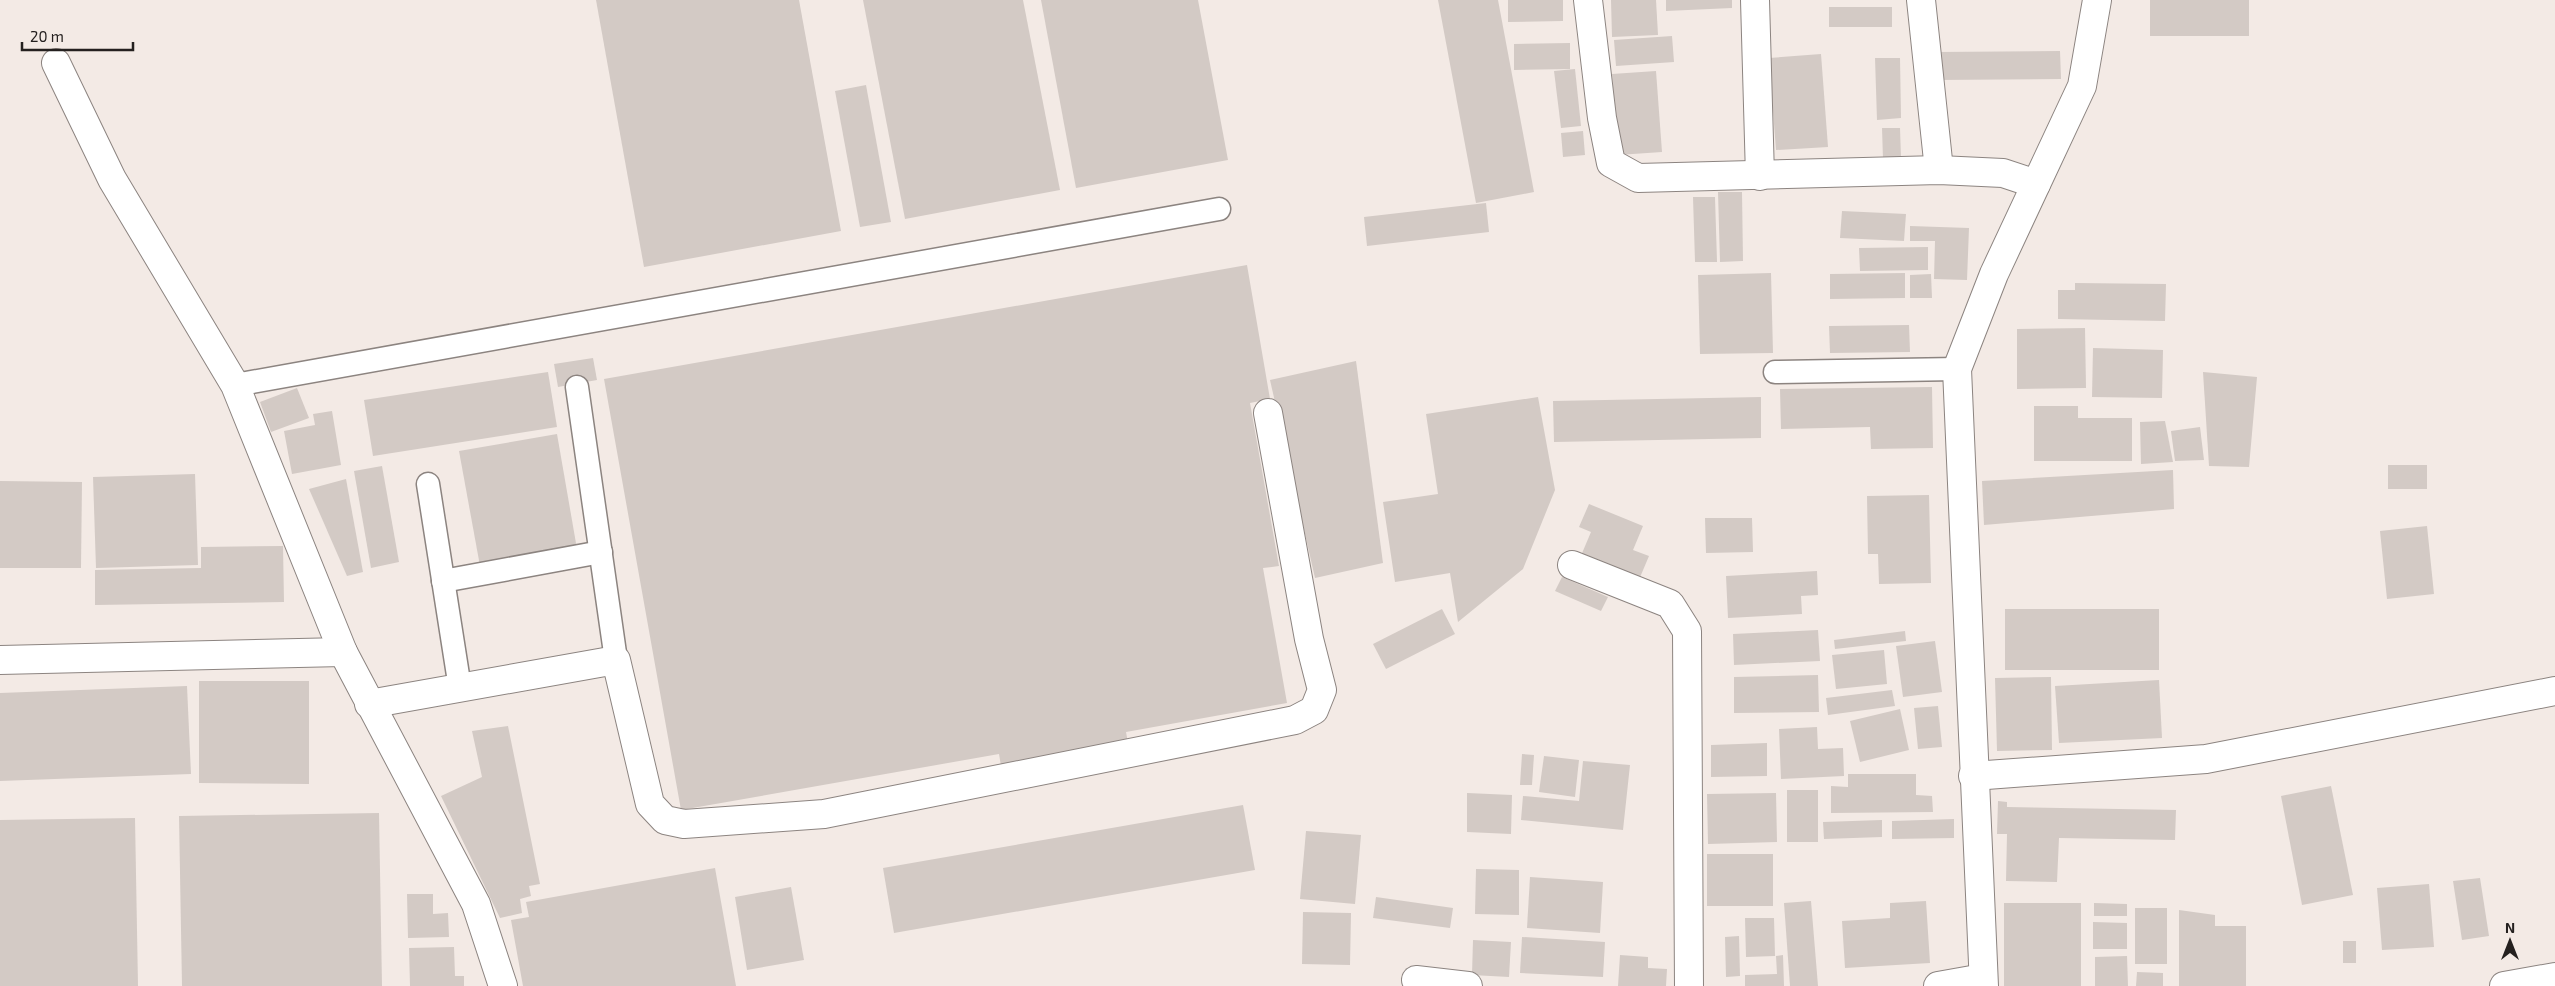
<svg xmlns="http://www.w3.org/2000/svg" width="2555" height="986" font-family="'Exo 2',sans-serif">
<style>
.building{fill:#d3cac5}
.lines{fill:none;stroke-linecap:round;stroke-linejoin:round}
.lane-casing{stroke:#8c8480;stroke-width:25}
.street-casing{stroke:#8c8480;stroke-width:30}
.lane{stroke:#fff;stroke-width:22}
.street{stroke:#fff;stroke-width:28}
</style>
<rect width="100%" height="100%" fill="#f3eae5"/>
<g class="building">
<path d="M 596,0 L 799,0 L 841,231 L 644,267 Z"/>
<path d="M 863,0 L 1023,0 L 1060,190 L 905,219 Z"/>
<path d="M 1041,0 L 1198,0 L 1228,160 L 1076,188 Z"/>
<path d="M 1438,0 L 1498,0 L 1534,192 L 1476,203 Z"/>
<path d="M 1508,0 L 1563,0 L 1563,21 L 1508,22 Z"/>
<path d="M 1611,0 L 1656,0 L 1658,35 L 1612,37 Z"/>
<path d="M 1666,0 L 1732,0 L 1732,8 L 1666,11 Z"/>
<rect x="2150" y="0" width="99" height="36"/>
<rect x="1829" y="7" width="63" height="20"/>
<path d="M 1672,36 L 1674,62 L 1616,66 L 1614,40 Z"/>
<path d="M 1570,43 L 1570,69 L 1514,70 L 1514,44 Z"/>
<path d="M 2060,51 L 2061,79 L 1937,80 L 1937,52 Z"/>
<path d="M 1821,54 L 1828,147 L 1776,150 L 1769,58 Z"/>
<path d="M 1875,58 L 1900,58 L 1901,118 L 1877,120 Z"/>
<path d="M 1575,69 L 1581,126 L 1561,128 L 1554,71 Z"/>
<path d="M 1656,71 L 1662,152 L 1618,155 L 1612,74 Z"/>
<path d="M 866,85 L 891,222 L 860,227 L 835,91 Z"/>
<path d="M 1882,128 L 1900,128 L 1901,158 L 1883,159 Z"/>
<path d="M 1583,131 L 1585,155 L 1563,157 L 1561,133 Z"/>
<path d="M 1718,192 L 1742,192 L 1743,261 L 1720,262 Z"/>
<path d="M 1693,197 L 1715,197 L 1717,262 L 1695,262 Z"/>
<path d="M 1486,203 L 1489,232 L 1367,246 L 1364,217 Z"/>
<path d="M 1842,211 L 1906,214 L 1904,241 L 1840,238 Z"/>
<path d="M 1910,226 L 1969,228 L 1967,280 L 1934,279 L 1935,241 L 1910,241 Z"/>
<path d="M 1928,247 L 1928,270 L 1860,271 L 1859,248 Z"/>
<path d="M 1247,265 L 1270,399 L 1250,403 L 1279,566 L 1263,568 L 1287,703 L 1126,732 L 1128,743 L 1001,766 L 999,754 L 681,810 L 604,379 Z"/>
<path d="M 1771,273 L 1773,353 L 1700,354 L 1698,275 Z"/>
<path d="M 1905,273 L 1905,298 L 1830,299 L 1830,274 Z"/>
<path d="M 1931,274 L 1932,298 L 1910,298 L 1910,275 Z"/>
<path d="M 2075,283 L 2166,284 L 2165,321 L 2058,319 L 2058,290 L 2075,290 Z"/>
<path d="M 1909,325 L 1910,352 L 1830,353 L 1829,326 Z"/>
<path d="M 2085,328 L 2086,388 L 2017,389 L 2017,329 Z"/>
<path d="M 2093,348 L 2163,350 L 2162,398 L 2092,397 Z"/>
<path d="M 593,358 L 597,380 L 558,387 L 554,364 Z"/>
<path d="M 1356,361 L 1383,563 L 1315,578 L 1270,380 Z"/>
<path d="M 548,372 L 557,427 L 373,456 L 364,400 Z"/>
<path d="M 2203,372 L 2257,377 L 2249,467 L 2209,466 Z"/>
<path d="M 1932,387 L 1933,448 L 1871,449 L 1870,427 L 1781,429 L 1780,389 Z"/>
<path d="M 297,388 L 309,418 L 271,432 L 260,402 Z"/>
<path d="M 1538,397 L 1555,490 L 1523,569 L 1458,622 L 1450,573 L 1395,582 L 1383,502 L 1438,494 L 1426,414 Z"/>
<path d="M 1761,397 L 1761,438 L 1554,442 L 1553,401 Z"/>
<path d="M 2034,406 L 2078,406 L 2078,418 L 2132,418 L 2132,461 L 2034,461 Z"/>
<path d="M 332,411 L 341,465 L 292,474 L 284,431 L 315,425 L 313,414 Z"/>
<path d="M 2165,421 L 2173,462 L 2141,464 L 2140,422 Z"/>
<path d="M 2200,427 L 2204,460 L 2175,461 L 2171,431 Z"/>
<path d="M 557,434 L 577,549 L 480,566 L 459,451 Z"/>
<rect x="2388" y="465" width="39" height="24"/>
<path d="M 382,466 L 399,562 L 371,568 L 354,471 Z"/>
<path d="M 2173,470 L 2174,509 L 1984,525 L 1982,481 Z"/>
<path d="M 195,474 L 198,565 L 96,568 L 93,477 Z"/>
<path d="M 346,479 L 363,572 L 347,576 L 309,489 Z"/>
<path d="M 0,481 L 82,482 L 81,568 L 0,568 Z"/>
<path d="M 1929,495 L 1931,583 L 1879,584 L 1878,554 L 1868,554 L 1867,496 Z"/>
<path d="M 1589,504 L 1643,526 L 1633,550 L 1649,556 L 1638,582 L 1580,558 L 1591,532 L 1579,527 Z"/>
<path d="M 1705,518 L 1752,518 L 1753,552 L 1706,553 Z"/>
<path d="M 2427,526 L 2434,594 L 2387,599 L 2380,531 Z"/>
<path d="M 283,546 L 284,602 L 95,605 L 95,570 L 201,568 L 201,547 Z"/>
<path d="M 1817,571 L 1818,595 L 1801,596 L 1802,614 L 1728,618 L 1726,576 Z"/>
<path d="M 1562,577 L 1608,597 L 1601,611 L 1555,591 Z"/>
<path d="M 1442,609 L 1455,634 L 1386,669 L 1373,644 Z"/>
<rect x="2005" y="609" width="154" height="61"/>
<path d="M 1818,630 L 1820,661 L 1734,665 L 1733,634 Z"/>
<path d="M 1905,631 L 1906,641 L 1835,649 L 1834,640 Z"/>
<path d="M 1935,641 L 1942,692 L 1903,697 L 1896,646 Z"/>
<path d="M 1884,650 L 1887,684 L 1836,689 L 1832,655 Z"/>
<path d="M 1818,675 L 1819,712 L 1734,713 L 1734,677 Z"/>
<path d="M 2051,677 L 2052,750 L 1997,751 L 1995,678 Z"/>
<path d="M 2159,680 L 2162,738 L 2059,743 L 2055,686 Z"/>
<path d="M 199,681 L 309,681 L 309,784 L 199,783 Z"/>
<path d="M 187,686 L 191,774 L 0,781 L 0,693 Z"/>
<path d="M 1892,690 L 1895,706 L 1828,715 L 1826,698 Z"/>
<path d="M 1938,706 L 1942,747 L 1918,749 L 1914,708 Z"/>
<path d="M 1900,709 L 1909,750 L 1860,762 L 1850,721 Z"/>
<path d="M 508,726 L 540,884 L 529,886 L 531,896 L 520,899 L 522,913 L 500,918 L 441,796 L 482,777 L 472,731 Z"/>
<path d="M 1817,727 L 1818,749 L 1843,748 L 1844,776 L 1781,779 L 1779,729 Z"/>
<path d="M 1767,743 L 1767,776 L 1711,777 L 1711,745 Z"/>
<path d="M 1522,754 L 1534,755 L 1532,785 L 1520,785 Z"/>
<path d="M 1544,756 L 1579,760 L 1575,797 L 1539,792 Z"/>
<path d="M 1583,761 L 1630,765 L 1623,830 L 1521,820 L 1523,796 L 1579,801 Z"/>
<path d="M 1848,774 L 1916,774 L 1916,795 L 1932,796 L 1933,812 L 1831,813 L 1831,786 L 1848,787 Z"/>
<path d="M 2331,786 L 2353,895 L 2302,905 L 2281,796 Z"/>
<rect x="1787" y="790" width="31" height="52"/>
<path d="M 1467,793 L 1512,795 L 1511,834 L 1467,832 Z"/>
<path d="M 1776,793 L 1777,842 L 1708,844 L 1707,794 Z"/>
<path d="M 1998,801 L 2007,802 L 2007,807 L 2176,810 L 2175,840 L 2059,838 L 2057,882 L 2006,881 L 2007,834 L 1997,834 Z"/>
<path d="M 1243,805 L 1255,870 L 894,933 L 883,868 Z"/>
<path d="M 379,813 L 382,986 L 182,986 L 179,816 Z"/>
<path d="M 135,818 L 138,986 L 0,986 L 0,820 Z"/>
<path d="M 1954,819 L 1954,838 L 1892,839 L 1892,821 Z"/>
<path d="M 1882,820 L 1882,837 L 1824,839 L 1823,822 Z"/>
<path d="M 1306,831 L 1361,835 L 1355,904 L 1300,899 Z"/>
<rect x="1707" y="854" width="66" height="52"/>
<path d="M 715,868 L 736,986 L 523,986 L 511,920 L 529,917 L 526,902 Z"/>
<path d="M 1476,869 L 1519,870 L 1519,915 L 1475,914 Z"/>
<path d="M 1530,877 L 1603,882 L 1600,933 L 1527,928 Z"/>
<path d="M 2480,878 L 2489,936 L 2462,940 L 2453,881 Z"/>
<path d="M 2429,884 L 2434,947 L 2382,950 L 2377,888 Z"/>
<path d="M 791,887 L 804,960 L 747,970 L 735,897 Z"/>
<path d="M 407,894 L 433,894 L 433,914 L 448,913 L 449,937 L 408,938 Z"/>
<path d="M 1376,897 L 1453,908 L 1450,928 L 1373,918 Z"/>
<path d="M 1811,901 L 1818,986 L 1790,986 L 1784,903 Z"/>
<path d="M 1926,901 L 1930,963 L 1845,968 L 1842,921 L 1890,918 L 1890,903 Z"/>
<rect x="2004" y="903" width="77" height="83"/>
<path d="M 2094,903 L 2127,904 L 2127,916 L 2094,916 Z"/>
<rect x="2135" y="908" width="32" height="56"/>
<path d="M 2179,910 L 2215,915 L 2215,926 L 2246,926 L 2246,986 L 2179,986 Z"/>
<path d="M 1303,912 L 1351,913 L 1350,965 L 1302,964 Z"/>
<path d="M 1745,918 L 1774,918 L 1775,956 L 1746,957 Z"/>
<path d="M 2093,922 L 2127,923 L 2127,949 L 2093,949 Z"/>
<path d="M 1739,936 L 1740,976 L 1726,977 L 1725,937 Z"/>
<path d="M 1522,937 L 1605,942 L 1603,977 L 1520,973 Z"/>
<path d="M 1473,940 L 1511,942 L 1509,977 L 1472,975 Z"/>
<rect x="2343" y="941" width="13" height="22"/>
<path d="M 454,947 L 455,976 L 464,976 L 464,986 L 410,986 L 409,948 Z"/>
<path d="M 1620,955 L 1648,957 L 1648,968 L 1667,969 L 1666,986 L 1618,986 Z"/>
<path d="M 1783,955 L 1784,986 L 1745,986 L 1745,975 L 1777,974 L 1776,956 Z"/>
<path d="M 2127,956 L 2128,986 L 2095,986 L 2095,957 Z"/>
<path d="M 2137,972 L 2163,973 L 2163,986 L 2136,986 Z"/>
</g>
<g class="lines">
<defs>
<g id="lane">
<path d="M 1775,372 L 1957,369"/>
<path d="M 235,385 L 1219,209"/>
<path d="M 577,387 L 616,660"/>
<path d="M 428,484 L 460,688"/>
<path d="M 443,581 L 601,552"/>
</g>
<g id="street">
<path d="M 1588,0 L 1602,118 L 1611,163 L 1638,178 L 1939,170 L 2003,173 L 2036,184"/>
<path d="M 1755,0 L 1760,176"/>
<path d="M 1921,0 L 1939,170"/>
<path d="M 56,63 L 112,179 L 235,385 L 343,652 L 476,904 L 503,986"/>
<path d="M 1572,565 L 1670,604 L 1687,631 L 1689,986"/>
<path d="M 0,660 L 343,652"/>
<path d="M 369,704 L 616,660 L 650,804 L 665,820 L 684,824 L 824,814 L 1295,720 L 1314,710 L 1322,690 L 1309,639 L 1268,413"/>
<path d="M 1973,776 L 2206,759 L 2555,691"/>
<path d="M 1416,980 L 1468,986"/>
<path d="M 1938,986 L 1983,978"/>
<path d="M 1984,986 L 1957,369 L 1994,274 L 2082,86 L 2097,0"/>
<path d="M 2504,986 L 2555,977"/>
</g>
</defs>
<use href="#lane" class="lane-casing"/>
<use href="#street" class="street-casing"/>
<use href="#lane" class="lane"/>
<use href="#street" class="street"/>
</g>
<g transform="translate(2510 941)" stroke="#f3eae5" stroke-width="4" paint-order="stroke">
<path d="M0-4L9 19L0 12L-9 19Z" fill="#24201f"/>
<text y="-8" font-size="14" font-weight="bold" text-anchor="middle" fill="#24201f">N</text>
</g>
<path d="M22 42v8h111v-8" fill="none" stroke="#24201f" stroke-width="2.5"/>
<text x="30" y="42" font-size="15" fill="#24201f" stroke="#f3eae5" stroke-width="4" paint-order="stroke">20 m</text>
</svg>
